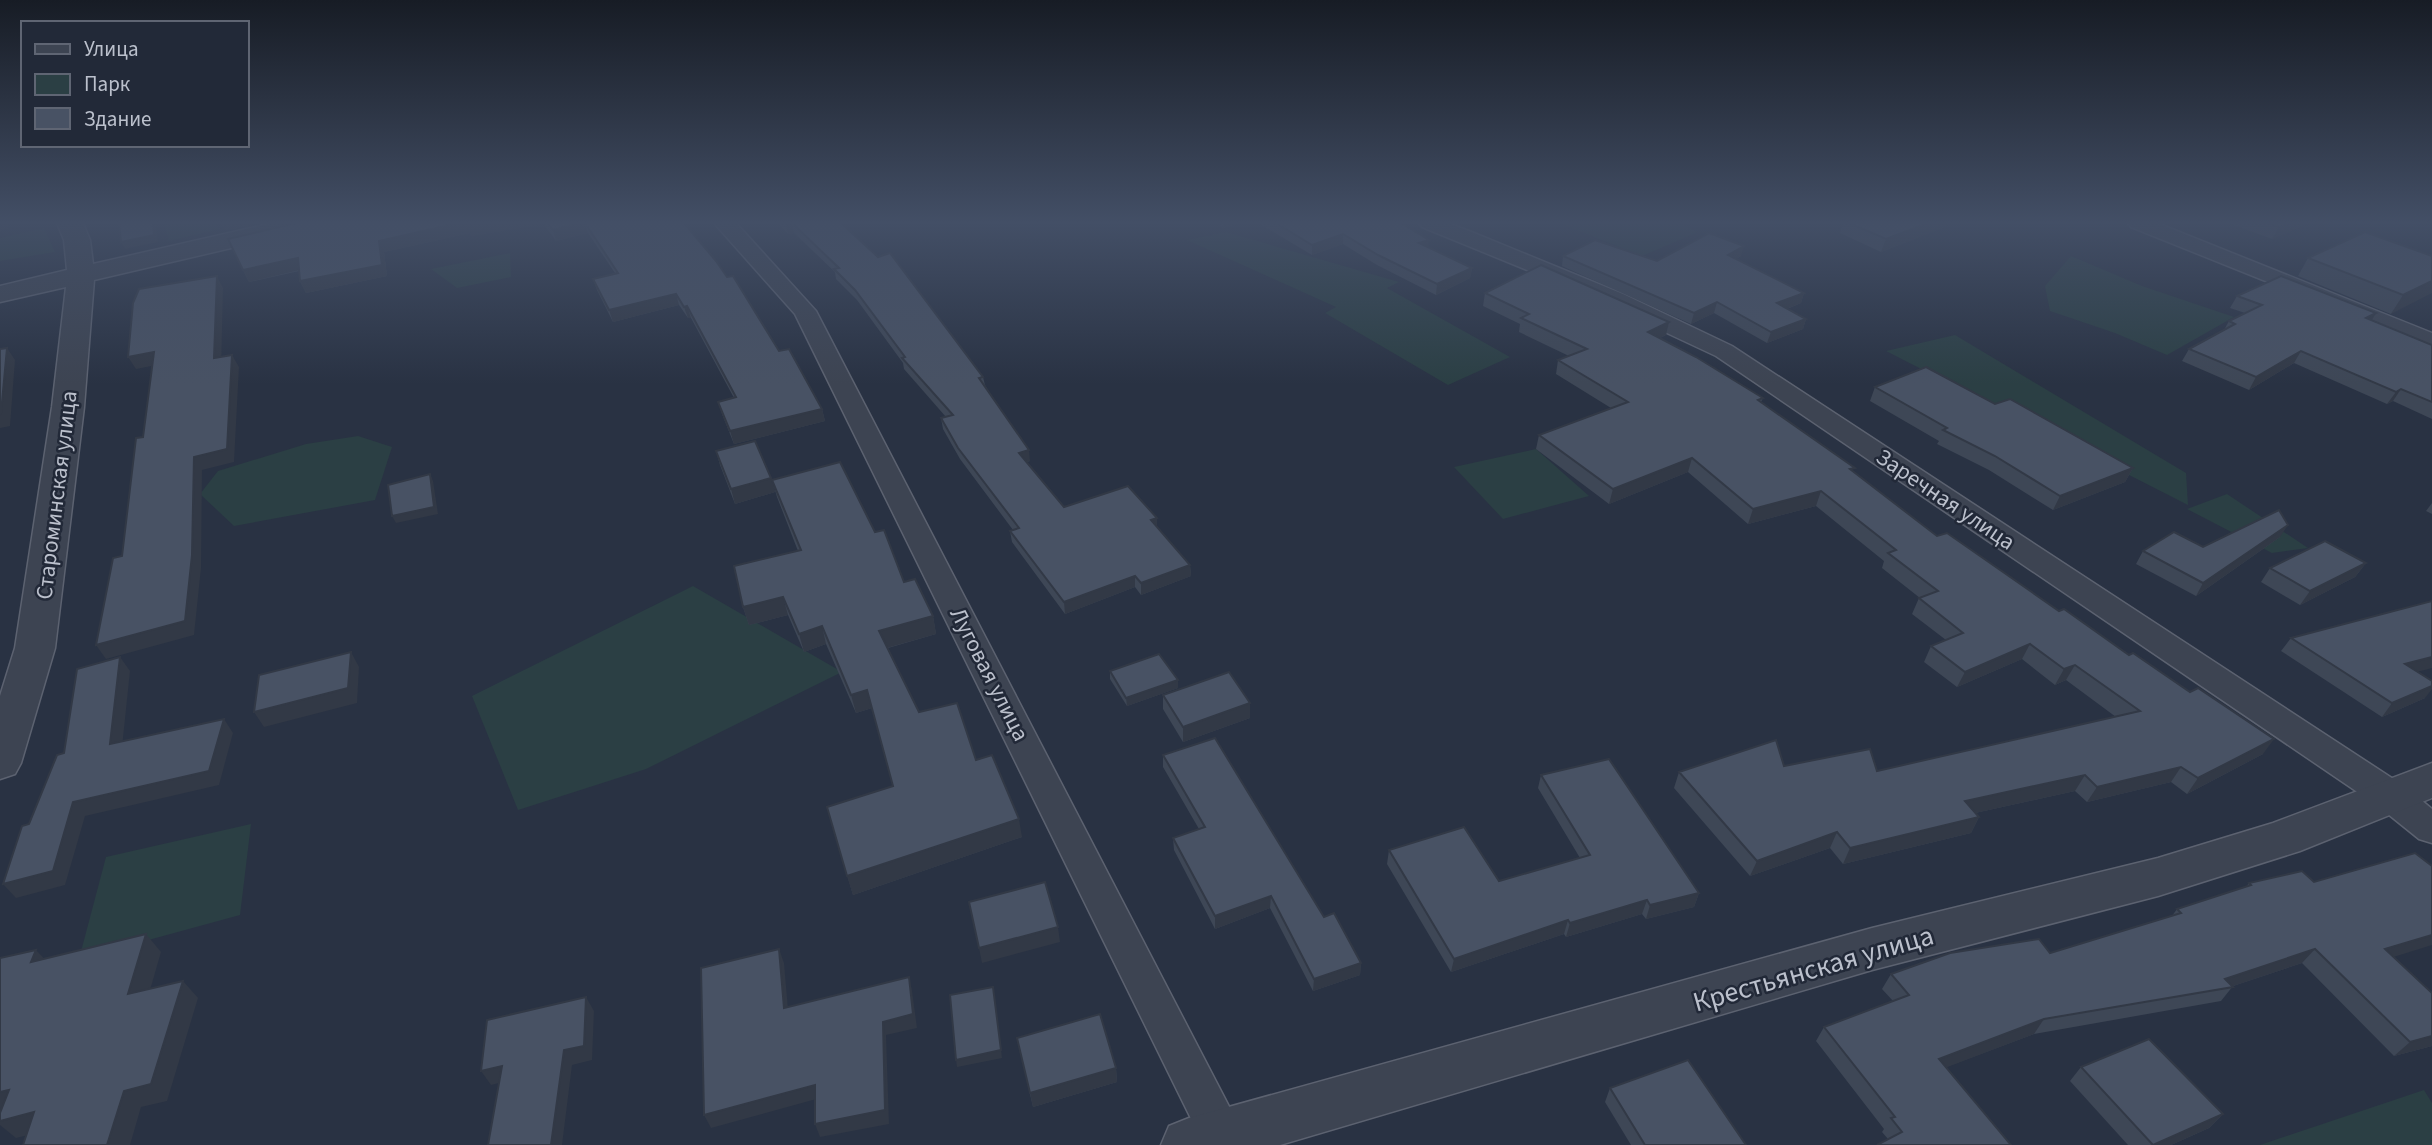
<svg xmlns="http://www.w3.org/2000/svg" width="2432" height="1145" font-family="'Source Sans 3',sans-serif">
<style>
.green{fill:#2b3f44}
.lines{fill:none;stroke-linecap:round;stroke-linejoin:round}
.minor-casing{stroke:#5c6270;stroke-width:3}
.tertiary-casing{stroke:#5c6270;stroke-width:3}
.minor{fill:#3d4452;fill-rule:evenodd}
.tertiary{fill:#3d4452;fill-rule:evenodd}
.wall{fill:#3e4756}
.shaded-wall{fill:#323946}
.building{fill:#485264;stroke:#323946;stroke-width:2}
.labels{text-anchor:middle;stroke-width:5;stroke-linejoin:round;paint-order:stroke}
.street-label{font-size:23px;fill:#bbc0cc;stroke:#222938}
.near-street-label{font-size:28px;fill:#bbc0cc;stroke:#222938}
</style>
<rect width="100%" height="100%" fill="#293243"/>
<g class="green">
<path d="M 174,223 L 214,223 L 220,229 L 169,241 L 164,225 Z"/>
<path d="M 1559,223 L 1677,223 L 1698,232 L 1642,256 Z"/>
<path d="M 44,228 L 55,252 L 0,261 L 0,238 Z"/>
<path d="M 1226,232 L 1399,282 L 1387,288 L 1510,357 L 1448,385 L 1325,313 L 1336,307 L 1187,240 Z"/>
<path d="M 510,253 L 511,277 L 457,288 L 431,269 Z"/>
<path d="M 2071,256 L 2142,286 L 2234,317 L 2167,355 L 2115,333 L 2050,311 L 2045,286 Z"/>
<path d="M 1955,335 L 2186,473 L 2188,505 L 1886,351 Z"/>
<path d="M 358,436 L 392,447 L 375,500 L 234,526 L 200,494 L 218,471 L 306,444 Z"/>
<path d="M 1536,449 L 1589,496 L 1503,519 L 1454,467 Z"/>
<path d="M 2227,494 L 2308,548 L 2272,553 L 2187,509 Z"/>
<path d="M 693,586 L 842,672 L 646,769 L 518,810 L 472,696 Z"/>
<path d="M 251,824 L 240,915 L 79,959 L 106,857 Z"/>
<path d="M 2424,1090 L 2432,1103 L 2432,1145 L 2260,1145 Z"/>
</g>
<g class="lines">
<defs>
<g id="minor">
<path d="M 714,223 L 736,223 L 816,311 L 1249,1145 L 1204,1145 L 795,314 Z"/>
<path d="M 1419,223 L 1448,223 L 1474,233 L 1623,294 L 1732,346 L 2404,786 L 2432,809 L 2432,843 L 2419,839 L 2378,806 L 1716,356 L 1571,288 L 1422,227 Z"/>
<path d="M 2128,223 L 2157,223 L 2432,333 L 2432,348 L 2131,227 Z"/>
</g>
<g id="tertiary">
<path d="M 57,223 L 83,223 L 90,240 L 93,264 L 273,223 L 320,223 L 317,228 L 94,280 L 84,407 L 55,648 L 21,763 L 15,774 L 0,779 L 0,696 L 15,648 L 52,407 L 66,287 L 0,302 L 0,286 L 67,270 L 64,240 Z"/>
<path d="M 2432,763 L 2432,798 L 2300,851 L 2158,896 L 1872,970 L 1280,1145 L 1161,1145 L 1169,1126 L 1189,1118 L 1872,928 L 2158,858 L 2273,823 Z"/>
</g>
</defs>
<use href="#minor" class="minor-casing"/>
<use href="#tertiary" class="tertiary-casing"/>
<use href="#minor" class="minor"/>
<use href="#tertiary" class="tertiary"/>
</g>
<g class="wall">
<path d="M 296,223 L 684,223 L 727,277 L 779,351 L 822,409 L 825,421 L 734,444 L 722,414 L 718,402 L 734,398 L 691,318 L 688,318 L 679,305 L 613,322 L 597,290 L 593,279 L 615,273 L 588,233 L 556,241 L 544,224 L 471,236 L 470,233 L 384,252 L 387,276 L 306,293 L 300,281 L 299,271 L 249,282 L 243,270 Z"/>
<path d="M 778,223 L 841,223 L 983,377 L 985,385 L 1030,461 L 1027,462 L 1064,507 L 1157,518 L 1157,527 L 1190,565 L 1191,576 L 1141,595 L 1135,587 L 1065,614 L 1012,542 L 1010,531 L 1013,530 L 960,459 L 943,429 L 941,418 L 946,417 L 904,369 L 903,363 L 857,300 L 836,279 L 835,272 L 794,233 L 788,234 Z"/>
<path d="M 1217,223 L 1243,223 L 1223,228 Z"/>
<path d="M 1258,223 L 1401,223 L 1428,247 L 1472,268 L 1470,278 L 1436,295 L 1377,265 L 1343,244 L 1312,255 Z"/>
<path d="M 1843,223 L 1955,223 L 1881,252 L 1840,233 Z"/>
<path d="M 2229,223 L 2309,223 L 2272,239 Z"/>
<path d="M 1563,256 L 1657,261 L 1741,256 L 1736,259 L 1804,293 L 1801,303 L 1787,309 L 1806,319 L 1803,329 L 1767,343 L 1714,313 L 1691,324 L 1562,266 Z"/>
<path d="M 2432,256 L 2391,314 L 2298,276 L 2308,258 Z"/>
<path d="M 1485,293 L 1669,322 L 1666,335 L 1660,338 L 1763,398 L 1761,402 L 1937,536 L 2263,754 L 2187,794 L 2171,782 L 2087,802 L 2075,791 L 1975,813 L 1979,817 L 1971,833 L 1843,864 L 1830,848 L 1750,876 L 1674,788 L 1679,772 L 1784,766 L 1877,771 L 2116,717 L 2066,680 L 2055,685 L 2022,659 L 1957,687 L 1924,662 L 1931,646 L 1946,640 L 1912,614 L 1919,598 L 1920,598 L 1882,568 L 1884,561 L 1816,506 L 1748,524 L 1688,472 L 1609,504 L 1536,449 L 1539,435 L 1611,408 L 1556,374 L 1558,360 L 1569,356 L 1519,332 L 1520,324 L 1483,306 Z"/>
<path d="M 2237,296 L 2371,321 L 2432,345 L 2432,419 L 2393,401 L 2387,404 L 2294,363 L 2249,390 L 2182,361 L 2189,349 L 2224,330 L 2229,321 L 2245,313 L 2230,308 Z"/>
<path d="M 1875,387 L 1995,404 L 2133,468 L 2125,482 L 2053,510 L 1989,470 L 1937,444 L 1939,441 L 1870,401 Z"/>
<path d="M 716,451 L 771,478 L 775,492 L 735,504 L 720,465 Z"/>
<path d="M 772,480 L 875,532 L 904,582 L 933,616 L 936,634 L 888,648 L 919,712 L 976,760 L 1022,837 L 853,895 L 827,807 L 893,786 L 872,708 L 856,713 L 826,644 L 804,652 L 788,615 L 749,625 L 743,607 L 798,551 L 777,497 Z"/>
<path d="M 2432,503 L 2432,514 L 2426,511 Z"/>
<path d="M 2280,537 L 2196,596 L 2136,564 L 2143,551 L 2203,547 Z"/>
<path d="M 2366,563 L 2355,577 L 2300,605 L 2261,582 L 2270,568 Z"/>
<path d="M 2291,638 L 2417,672 L 2425,698 L 2382,717 L 2281,651 Z"/>
<path d="M 1110,671 L 1178,688 L 1127,706 L 1110,679 Z"/>
<path d="M 1163,695 L 1250,718 L 1183,742 L 1163,709 Z"/>
<path d="M 1163,755 L 1324,917 L 1361,963 L 1360,975 L 1313,991 L 1270,908 L 1215,929 L 1174,850 L 1173,838 L 1199,829 L 1163,767 Z"/>
<path d="M 1541,775 L 1699,893 L 1694,907 L 1646,919 L 1642,914 L 1566,937 L 1564,934 L 1451,972 L 1387,864 L 1389,850 L 1499,881 L 1580,858 L 1538,788 Z"/>
<path d="M 2249,883 L 2394,957 L 2432,1046 L 2394,1056 L 2302,963 L 2233,986 L 2221,1001 L 2034,1034 L 1946,1067 L 2011,1145 L 1888,1139 L 1882,1132 L 1884,1129 L 1816,1041 L 1824,1027 L 1893,1001 L 1882,989 L 1891,974 L 2050,953 L 2172,916 L 2177,909 L 2246,887 Z"/>
<path d="M 1017,1038 L 1116,1068 L 1117,1082 L 1033,1107 Z"/>
<path d="M 2081,1067 L 2223,1114 L 2209,1128 L 2171,1145 L 2128,1145 L 2070,1081 Z"/>
<path d="M 1610,1088 L 1746,1145 L 1631,1145 L 1605,1102 Z"/>
</g>
<g class="shaded-wall">
<path d="M 0,223 L 7,223 L 9,229 L 0,231 Z"/>
<path d="M 153,223 L 156,223 L 158,242 L 125,249 L 121,242 Z"/>
<path d="M 221,223 L 260,223 L 225,231 Z"/>
<path d="M 458,223 L 544,224 L 471,236 L 470,233 L 384,252 L 387,276 L 306,293 L 300,281 L 379,241 Z"/>
<path d="M 579,223 L 584,223 L 588,233 L 556,241 L 553,230 Z"/>
<path d="M 792,223 L 794,233 L 788,234 L 786,224 Z"/>
<path d="M 1223,223 L 1243,223 L 1223,228 Z"/>
<path d="M 1928,223 L 1955,223 L 1881,252 L 1886,239 Z"/>
<path d="M 2288,223 L 2309,223 L 2272,239 L 2279,227 Z"/>
<path d="M 1343,234 L 1343,244 L 1312,255 L 1312,245 Z"/>
<path d="M 1429,240 L 1428,251 L 1419,243 Z"/>
<path d="M 1744,246 L 1741,256 L 1726,265 L 1728,255 Z"/>
<path d="M 298,258 L 304,269 L 249,282 L 243,270 Z"/>
<path d="M 1472,268 L 1470,278 L 1436,295 L 1437,284 Z"/>
<path d="M 217,276 L 223,288 L 221,371 L 214,358 Z"/>
<path d="M 2432,281 L 2432,293 L 2391,314 L 2403,295 Z"/>
<path d="M 1804,293 L 1801,303 L 1774,314 L 1777,303 Z"/>
<path d="M 676,294 L 679,305 L 613,322 L 609,310 Z"/>
<path d="M 1717,302 L 1714,313 L 1691,324 L 1694,313 Z"/>
<path d="M 687,306 L 691,318 L 688,318 L 684,307 Z"/>
<path d="M 2376,313 L 2369,325 L 2366,318 Z"/>
<path d="M 1806,319 L 1803,329 L 1767,343 L 1771,332 Z"/>
<path d="M 1669,322 L 1666,335 L 1645,345 L 1648,332 Z"/>
<path d="M 7,348 L 15,360 L 10,426 L 0,428 L 0,414 Z"/>
<path d="M 2301,351 L 2294,363 L 2249,390 L 2256,377 Z"/>
<path d="M 154,352 L 161,364 L 136,369 L 128,357 Z"/>
<path d="M 232,355 L 239,367 L 234,462 L 202,470 L 201,568 L 194,635 L 106,659 L 96,645 L 194,457 Z"/>
<path d="M 2401,389 L 2393,401 L 2387,404 L 2396,392 Z"/>
<path d="M 822,409 L 825,421 L 734,444 L 730,431 Z"/>
<path d="M 1029,450 L 1030,461 L 1020,464 L 1019,453 Z"/>
<path d="M 1692,458 L 1688,472 L 1609,504 L 1613,489 Z"/>
<path d="M 2133,468 L 2125,482 L 2053,510 L 2060,496 Z"/>
<path d="M 430,474 L 433,481 L 438,514 L 396,523 L 392,516 Z"/>
<path d="M 771,478 L 775,492 L 735,504 L 731,489 Z"/>
<path d="M 1821,491 L 1816,506 L 1748,524 L 1753,509 Z"/>
<path d="M 1157,518 L 1157,530 L 1151,520 Z"/>
<path d="M 2288,525 L 2280,537 L 2196,596 L 2203,583 Z"/>
<path d="M 2366,563 L 2355,577 L 2300,605 L 2310,591 Z"/>
<path d="M 1190,565 L 1191,576 L 1141,595 L 1141,583 Z"/>
<path d="M 1135,576 L 1135,587 L 1065,614 L 1064,602 Z"/>
<path d="M 783,597 L 788,615 L 749,625 L 743,607 Z"/>
<path d="M 933,616 L 936,634 L 883,649 L 879,631 Z"/>
<path d="M 822,626 L 826,644 L 804,652 L 799,634 Z"/>
<path d="M 2030,644 L 2022,659 L 1957,687 L 1965,672 Z"/>
<path d="M 351,652 L 359,667 L 357,703 L 264,727 L 254,712 Z"/>
<path d="M 120,657 L 130,671 L 121,757 L 110,744 Z"/>
<path d="M 2432,657 L 2432,668 L 2394,678 L 2405,664 Z"/>
<path d="M 2075,665 L 2066,680 L 2055,685 L 2064,669 Z"/>
<path d="M 1178,680 L 1178,688 L 1127,706 L 1126,698 Z"/>
<path d="M 2432,686 L 2432,689 L 2425,698 L 2382,717 L 2392,703 Z"/>
<path d="M 867,690 L 872,708 L 856,713 L 851,695 Z"/>
<path d="M 1250,703 L 1250,718 L 1183,742 L 1183,727 Z"/>
<path d="M 224,719 L 233,733 L 219,785 L 85,816 L 65,885 L 16,898 L 3,884 L 73,802 Z"/>
<path d="M 2274,739 L 2263,754 L 2187,794 L 2198,778 Z"/>
<path d="M 2181,767 L 2171,782 L 2087,802 L 2097,787 Z"/>
<path d="M 2085,775 L 2075,791 L 1957,817 L 1965,801 Z"/>
<path d="M 1979,817 L 1971,833 L 1843,864 L 1850,848 Z"/>
<path d="M 1019,819 L 1022,837 L 853,895 L 847,876 Z"/>
<path d="M 1837,832 L 1830,848 L 1750,876 L 1757,861 Z"/>
<path d="M 1699,893 L 1694,907 L 1646,919 L 1650,905 Z"/>
<path d="M 1271,896 L 1270,908 L 1215,929 L 1215,916 Z"/>
<path d="M 1647,900 L 1642,914 L 1566,937 L 1570,923 Z"/>
<path d="M 1568,920 L 1564,934 L 1451,972 L 1454,959 Z"/>
<path d="M 1058,927 L 1060,942 L 982,963 L 979,948 Z"/>
<path d="M 146,934 L 161,952 L 144,1011 L 128,994 Z"/>
<path d="M 2432,935 L 2432,945 L 2371,964 L 2385,949 Z"/>
<path d="M 779,949 L 784,963 L 789,1021 L 784,1008 Z"/>
<path d="M 2315,949 L 2302,963 L 2230,987 L 2225,979 Z"/>
<path d="M 36,950 L 53,968 L 31,962 Z"/>
<path d="M 1361,963 L 1360,975 L 1313,991 L 1314,979 Z"/>
<path d="M 909,977 L 912,991 L 917,1028 L 886,1035 L 889,1124 L 820,1137 L 815,1124 L 883,1022 Z"/>
<path d="M 183,981 L 198,998 L 167,1101 L 141,1107 L 130,1145 L 107,1145 L 124,1091 Z"/>
<path d="M 994,994 L 1002,1058 L 957,1067 L 956,1060 Z"/>
<path d="M 586,997 L 594,1011 L 592,1060 L 572,1065 L 562,1145 L 551,1145 L 564,1050 Z"/>
<path d="M 2044,1019 L 2034,1034 L 1929,1074 L 1939,1059 Z"/>
<path d="M 2432,1036 L 2432,1046 L 2394,1056 L 2410,1042 Z"/>
<path d="M 502,1066 L 511,1080 L 491,1085 L 481,1071 Z"/>
<path d="M 1116,1068 L 1117,1082 L 1033,1107 L 1030,1093 Z"/>
<path d="M 815,1085 L 820,1098 L 711,1128 L 704,1115 Z"/>
<path d="M 9,1090 L 0,1113 L 0,1092 Z"/>
<path d="M 34,1112 L 53,1129 L 16,1138 L 0,1125 L 0,1121 Z"/>
<path d="M 2223,1114 L 2209,1128 L 2171,1145 L 2153,1145 Z"/>
</g>
<g class="building">
<path d="M 119,223 L 153,223 L 154,235 L 121,242 Z"/>
<path d="M 296,223 L 458,223 L 379,241 L 382,265 L 300,281 L 298,258 L 243,270 L 228,239 Z"/>
<path d="M 548,223 L 579,223 L 553,230 Z"/>
<path d="M 585,223 L 684,223 L 716,261 L 727,277 L 733,276 L 779,351 L 789,349 L 822,409 L 730,431 L 718,402 L 736,397 L 687,306 L 684,307 L 676,294 L 609,310 L 593,279 L 618,273 Z"/>
<path d="M 792,223 L 841,223 L 878,257 L 890,253 L 983,377 L 979,378 L 1029,450 L 1019,453 L 1064,507 L 1128,486 L 1157,518 L 1151,520 L 1190,565 L 1141,583 L 1135,576 L 1064,602 L 1010,531 L 1019,528 L 958,448 L 941,418 L 953,415 L 902,358 L 905,357 L 855,290 L 834,269 L 839,268 Z"/>
<path d="M 1276,223 L 1401,223 L 1429,240 L 1419,243 L 1472,268 L 1437,284 L 1378,255 L 1343,234 L 1312,245 Z"/>
<path d="M 1849,223 L 1928,223 L 1886,239 Z"/>
<path d="M 2268,223 L 2288,223 L 2279,227 Z"/>
<path d="M 2365,232 L 2432,256 L 2432,281 L 2403,295 L 2308,258 Z"/>
<path d="M 1709,233 L 1744,246 L 1728,255 L 1804,293 L 1777,303 L 1806,319 L 1771,332 L 1717,302 L 1694,313 L 1563,256 L 1595,240 L 1657,261 Z"/>
<path d="M 1541,265 L 1669,322 L 1648,332 L 1696,357 L 1763,398 L 1758,400 L 1855,468 L 1850,469 L 1937,536 L 1947,533 L 2059,611 L 2064,609 L 2129,655 L 2133,653 L 2190,692 L 2198,688 L 2274,739 L 2198,778 L 2181,767 L 2097,787 L 2085,775 L 1965,801 L 1979,817 L 1850,848 L 1837,832 L 1757,861 L 1679,772 L 1776,740 L 1784,766 L 1870,749 L 1877,771 L 2140,711 L 2075,665 L 2064,669 L 2030,644 L 1965,672 L 1931,646 L 1963,633 L 1919,598 L 1938,591 L 1888,553 L 1896,550 L 1821,491 L 1753,509 L 1692,458 L 1613,489 L 1539,435 L 1628,402 L 1558,360 L 1587,349 L 1521,318 L 1529,314 L 1485,293 Z"/>
<path d="M 217,276 L 214,358 L 232,355 L 227,449 L 194,457 L 192,555 L 185,621 L 96,645 L 113,558 L 122,556 L 136,438 L 143,437 L 154,352 L 128,357 L 133,303 L 139,289 Z"/>
<path d="M 2281,276 L 2376,313 L 2366,318 L 2432,345 L 2432,402 L 2401,389 L 2396,392 L 2301,351 L 2256,377 L 2189,349 L 2235,324 L 2229,321 L 2262,305 L 2237,296 Z"/>
<path d="M 7,348 L 1,413 L 0,414 L 0,349 Z"/>
<path d="M 1926,367 L 1995,404 L 2010,399 L 2133,468 L 2060,496 L 1995,456 L 1943,430 L 1947,428 L 1875,387 Z"/>
<path d="M 755,441 L 771,478 L 731,489 L 716,451 Z"/>
<path d="M 840,462 L 875,532 L 884,530 L 904,582 L 915,579 L 933,616 L 879,631 L 919,712 L 957,703 L 976,760 L 992,755 L 1019,819 L 847,876 L 827,807 L 893,786 L 867,690 L 851,695 L 822,626 L 799,634 L 783,597 L 743,607 L 734,566 L 801,550 L 772,480 Z"/>
<path d="M 430,474 L 434,507 L 392,516 L 388,485 Z"/>
<path d="M 2279,510 L 2288,525 L 2203,583 L 2143,551 L 2174,532 L 2203,547 Z"/>
<path d="M 2325,541 L 2366,563 L 2310,591 L 2270,568 Z"/>
<path d="M 2432,601 L 2432,657 L 2405,664 L 2432,681 L 2432,686 L 2392,703 L 2291,638 Z"/>
<path d="M 351,652 L 348,688 L 254,712 L 259,675 Z"/>
<path d="M 1159,654 L 1178,680 L 1126,698 L 1110,671 Z"/>
<path d="M 120,657 L 110,744 L 224,719 L 209,771 L 73,802 L 53,871 L 3,884 L 22,826 L 29,824 L 57,755 L 64,753 L 77,669 Z"/>
<path d="M 1229,672 L 1250,703 L 1183,727 L 1163,695 Z"/>
<path d="M 1215,738 L 1324,917 L 1334,913 L 1361,963 L 1314,979 L 1271,896 L 1215,916 L 1173,838 L 1205,827 L 1163,755 Z"/>
<path d="M 1609,759 L 1699,893 L 1650,905 L 1647,900 L 1570,923 L 1568,920 L 1454,959 L 1389,850 L 1464,827 L 1499,881 L 1590,855 L 1541,775 Z"/>
<path d="M 2415,853 L 2432,866 L 2432,935 L 2385,949 L 2432,993 L 2432,1036 L 2410,1042 L 2315,949 L 2225,979 L 2233,987 L 2044,1019 L 1939,1059 L 2011,1145 L 1877,1145 L 1902,1132 L 1891,1118 L 1895,1117 L 1824,1027 L 1909,995 L 1891,974 L 1950,953 L 2039,939 L 2050,953 L 2181,913 L 2177,909 L 2251,885 L 2249,883 L 2302,871 L 2314,882 Z"/>
<path d="M 1045,882 L 1058,927 L 979,948 L 969,902 Z"/>
<path d="M 146,934 L 128,994 L 183,981 L 151,1084 L 124,1091 L 107,1145 L 23,1145 L 34,1112 L 0,1121 L 0,1113 L 9,1090 L 0,1092 L 0,958 L 36,950 L 31,962 Z"/>
<path d="M 779,949 L 784,1008 L 909,977 L 913,1014 L 883,1022 L 885,1110 L 815,1124 L 815,1085 L 704,1115 L 701,968 Z"/>
<path d="M 993,987 L 1001,1050 L 956,1060 L 950,995 Z"/>
<path d="M 586,997 L 584,1046 L 564,1050 L 551,1145 L 488,1145 L 502,1066 L 481,1071 L 487,1020 Z"/>
<path d="M 1100,1014 L 1116,1068 L 1030,1093 L 1017,1038 Z"/>
<path d="M 2149,1039 L 2223,1114 L 2153,1145 L 2081,1067 Z"/>
<path d="M 1688,1060 L 1746,1145 L 1645,1145 L 1610,1088 Z"/>
</g>
<linearGradient id="sky" x2="0" y2="1"><stop stop-color="#171c25"/><stop offset="0.58" stop-color="#434f66"/><stop offset="1" stop-color="#434f66" stop-opacity="0"/></linearGradient>
<rect width="2432" height="384" fill="url(#sky)"/>
<g class="labels">
<g class="street-label">
<text transform="translate(56 495) rotate(-83)" y="8">Староминская улица</text>
<text transform="translate(1946 499) rotate(34)" y="8">Заречная улица</text>
<text transform="translate(990 674) rotate(63)" y="8">Луговая улица</text>
</g>
<g class="near-street-label">
<text transform="translate(1813 968) rotate(-16)" y="10">Крестьянская улица</text>
</g>
</g>
<rect x="21" y="21" width="228" height="126" fill="#222938" stroke="#5f6573" stroke-width="2"/>
<rect x="35" y="44" width="35" height="10" fill="#3d4452" stroke="#5f6573" stroke-width="2"/>
<text x="84" y="56" font-size="21" fill="#bbc0cc">Улица</text>
<rect x="35" y="74" width="35" height="21" fill="#2b3f44" stroke="#5f6573" stroke-width="2"/>
<text x="84" y="91" font-size="21" fill="#bbc0cc">Парк</text>
<rect x="35" y="108" width="35" height="21" fill="#485264" stroke="#5f6573" stroke-width="2"/>
<text x="84" y="126" font-size="21" fill="#bbc0cc">Здание</text>
</svg>
